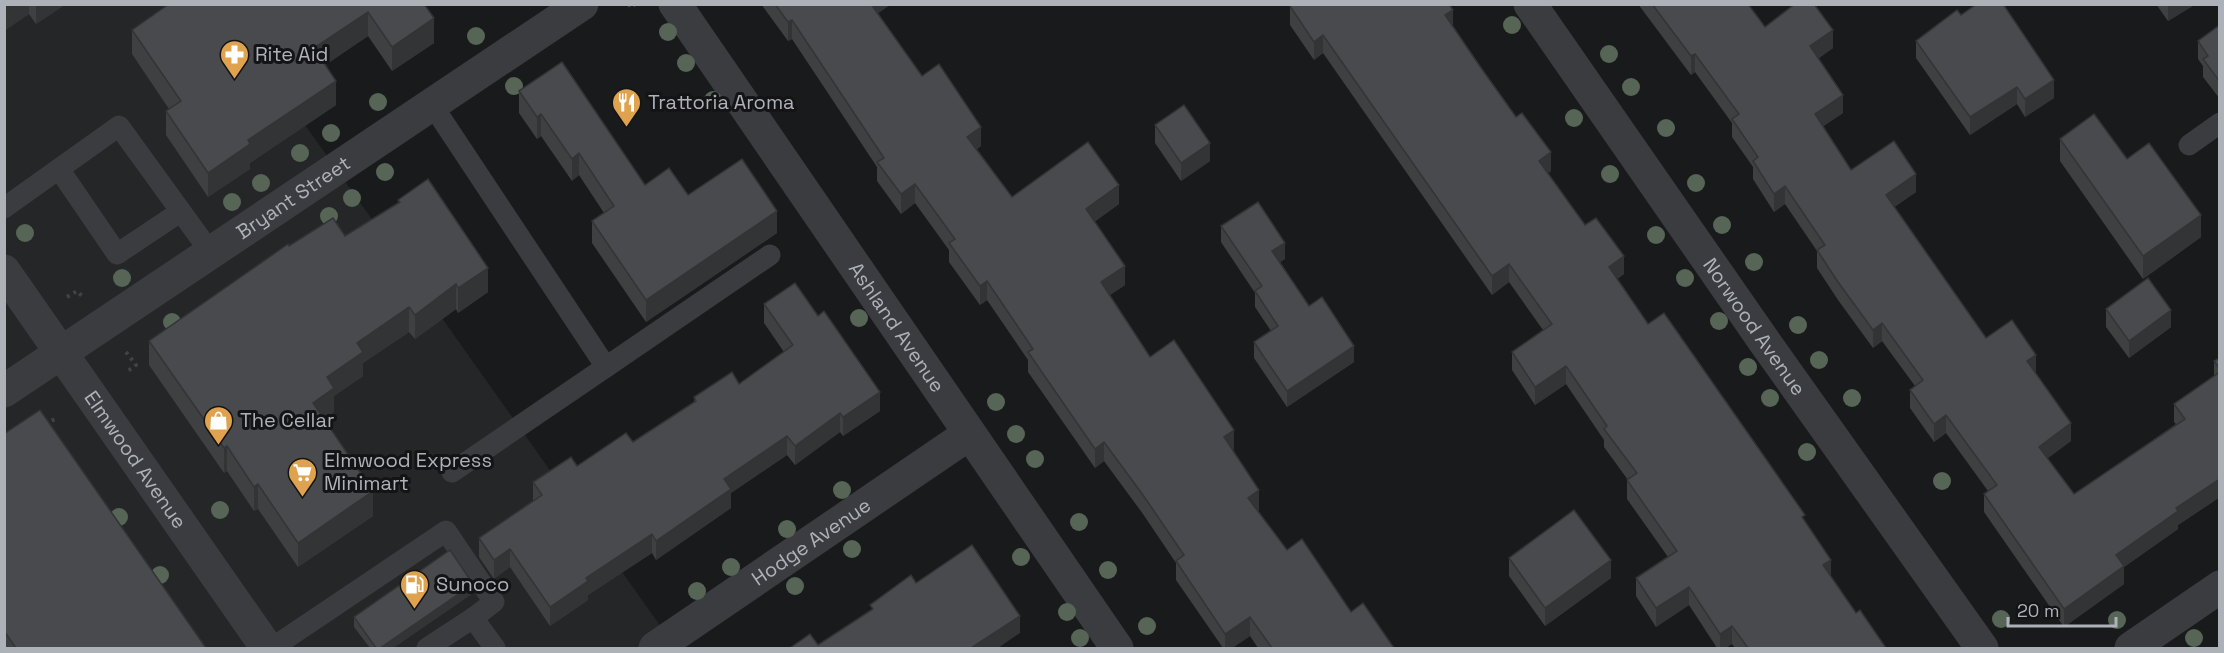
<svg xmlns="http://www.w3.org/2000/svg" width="2224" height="653" font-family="'Space Grotesk',sans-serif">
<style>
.built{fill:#252628}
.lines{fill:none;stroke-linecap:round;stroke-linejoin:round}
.path{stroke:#414347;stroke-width:4;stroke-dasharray:3 4.5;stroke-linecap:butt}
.service{stroke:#3b3c40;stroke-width:21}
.minor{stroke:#3b3c40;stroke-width:33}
.tertiary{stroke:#3b3c40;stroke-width:33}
.tree{fill:#566556}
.wall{fill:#3e4042}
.shaded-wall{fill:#323436}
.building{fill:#484a4d;stroke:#323436;stroke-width:1.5}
.labels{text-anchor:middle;stroke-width:6;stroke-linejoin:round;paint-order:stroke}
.poi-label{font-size:20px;fill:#adb2b9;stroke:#141416;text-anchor:start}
.street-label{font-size:20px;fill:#adb2b9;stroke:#141416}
</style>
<rect width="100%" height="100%" fill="#191a1b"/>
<path class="built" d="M 4,5 L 220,5 L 676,648 L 5,648 Z"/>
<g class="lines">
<g class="path">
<path d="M 629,4 L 631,8 L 635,4"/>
<path d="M 67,297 L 77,291 L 83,297"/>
<path d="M 126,352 L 136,365 L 128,371"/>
<path d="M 45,424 L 55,419"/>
</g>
<g class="service">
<path d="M 433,106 L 606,367 L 452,472"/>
<path d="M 2189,145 L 2220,123"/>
<path d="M 59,169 L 117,254 L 180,212"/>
<path d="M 4,208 L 119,126 L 211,253"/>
<path d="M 606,367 L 770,255"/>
<path d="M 272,648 L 446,531 L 494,602 L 473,618 L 495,648"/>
<path d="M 427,648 L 473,618"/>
</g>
<g class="minor">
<path id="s1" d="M 675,4 L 1117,648"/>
<path id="s2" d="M 1530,4 L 1764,341 L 1982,648"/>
<path id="s3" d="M 4,391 L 582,4"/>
<path id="s4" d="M 655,648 L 969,434"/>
</g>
<g class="tertiary">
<path id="s5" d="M 4,271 L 267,648"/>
<path d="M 2131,648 L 2220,587"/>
</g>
</g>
<g class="tree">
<circle cx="1512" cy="25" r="9"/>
<circle cx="668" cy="32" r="9"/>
<circle cx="476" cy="36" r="9"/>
<circle cx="1609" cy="54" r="9"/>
<circle cx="686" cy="63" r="9"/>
<circle cx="514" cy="86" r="9"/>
<circle cx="1631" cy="87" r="9"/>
<circle cx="713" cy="100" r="9"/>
<circle cx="378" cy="102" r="9"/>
<circle cx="1574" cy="118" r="9"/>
<circle cx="1666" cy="128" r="9"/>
<circle cx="331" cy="133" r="9"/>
<circle cx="300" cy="153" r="9"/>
<circle cx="385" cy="172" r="9"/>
<circle cx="1610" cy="174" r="9"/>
<circle cx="261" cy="183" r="9"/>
<circle cx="1696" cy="183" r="9"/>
<circle cx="352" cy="198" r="9"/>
<circle cx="232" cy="202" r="9"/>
<circle cx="329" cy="216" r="9"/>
<circle cx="1722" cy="225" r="9"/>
<circle cx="25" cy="233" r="9"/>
<circle cx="1656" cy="235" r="9"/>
<circle cx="1754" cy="262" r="9"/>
<circle cx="122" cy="278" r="9"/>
<circle cx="1685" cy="278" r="9"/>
<circle cx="859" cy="318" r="9"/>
<circle cx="1719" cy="321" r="9"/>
<circle cx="172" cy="322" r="9"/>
<circle cx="1798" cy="325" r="9"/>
<circle cx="1819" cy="360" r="9"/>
<circle cx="1748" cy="367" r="9"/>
<circle cx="1770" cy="398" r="9"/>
<circle cx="1852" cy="398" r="9"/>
<circle cx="996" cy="402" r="9"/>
<circle cx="1016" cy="434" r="9"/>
<circle cx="1807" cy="452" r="9"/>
<circle cx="1035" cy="459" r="9"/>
<circle cx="1942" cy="481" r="9"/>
<circle cx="842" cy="490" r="9"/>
<circle cx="220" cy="510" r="9"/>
<circle cx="119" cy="517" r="9"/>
<circle cx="1079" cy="522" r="9"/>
<circle cx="787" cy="529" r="9"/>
<circle cx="852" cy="549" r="9"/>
<circle cx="1021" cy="557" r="9"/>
<circle cx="731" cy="567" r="9"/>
<circle cx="1108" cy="570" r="9"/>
<circle cx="160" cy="575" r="9"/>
<circle cx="795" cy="586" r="9"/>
<circle cx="697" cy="591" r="9"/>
<circle cx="1067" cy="612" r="9"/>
<circle cx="2001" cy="619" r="9"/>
<circle cx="2117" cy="620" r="9"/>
<circle cx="1147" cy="626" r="9"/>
<circle cx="1080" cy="638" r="9"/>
<circle cx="2194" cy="638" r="9"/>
</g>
<g class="wall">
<path d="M 4,4 L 63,4 L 63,6 L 36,24 L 29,14 L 4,31 Z"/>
<path d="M 424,4 L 434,43 L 392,71 L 368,36 L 325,65 L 336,105 L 250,163 L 250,169 L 208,197 L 166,135 L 166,111 L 169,109 L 132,54 L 132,30 Z"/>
<path d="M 761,4 L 891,4 L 877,14 L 922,76 L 981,146 L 977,149 L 1012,197 L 1119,204 L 1094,222 L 1125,285 L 1110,295 L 1150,357 L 1234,449 L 1233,450 L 1259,510 L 1258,511 L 1287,550 L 1351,612 L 1394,648 L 1258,648 L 1250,636 L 1232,648 L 1223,648 L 1176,580 L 1176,563 L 1143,514 L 1104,461 L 1095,468 L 1028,372 L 1028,360 L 987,300 L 980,305 L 949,262 L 949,250 L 915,203 L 901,214 L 877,181 L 877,167 L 792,39 L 788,41 Z"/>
<path d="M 1638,4 L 1748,4 L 1765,27 L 1833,48 L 1819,58 L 1843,113 L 1823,126 L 1851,170 L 1916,192 L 1894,207 L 1986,338 L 2035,374 L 2071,441 L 2047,458 L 2074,494 L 2176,424 L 2174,422 L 2174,404 L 2214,376 L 2214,361 L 2220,358 L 2220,497 L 2178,525 L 2178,529 L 2124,567 L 2124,584 L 2064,627 L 1984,512 L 1984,494 L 1988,491 L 1946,433 L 1934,442 L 1910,408 L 1910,390 L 1915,386 L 1882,341 L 1873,348 L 1838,300 L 1817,268 L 1817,251 L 1785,204 L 1774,212 L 1753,179 L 1753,167 L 1732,137 L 1732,123 L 1695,72 L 1691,75 Z"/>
<path d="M 2156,4 L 2196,4 L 2168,21 Z"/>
<path d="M 1290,6 L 1453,26 L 1551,171 L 1548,173 L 1585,225 L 1624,274 L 1617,279 L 1648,324 L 1805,521 L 1831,576 L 1856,613 L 1886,648 L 1735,648 L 1732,644 L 1725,648 L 1717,648 L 1689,605 L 1656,627 L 1636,596 L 1636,578 L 1668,557 L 1627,499 L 1627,480 L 1628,480 L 1604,447 L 1604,440 L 1566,384 L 1535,405 L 1512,370 L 1512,352 L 1543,330 L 1509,282 L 1492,295 L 1323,53 L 1314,60 L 1290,25 Z"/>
<path d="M 1961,15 L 2054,98 L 2025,117 L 2017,104 L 1970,135 L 1916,58 L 1916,41 Z"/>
<path d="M 2220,25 L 2220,99 L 2203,77 L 2203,66 L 2198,59 L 2198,41 Z"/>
<path d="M 519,91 L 645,185 L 688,195 L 777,233 L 646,322 L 592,243 L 592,221 L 604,213 L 579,175 L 572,181 L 541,136 L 537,139 L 519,113 Z"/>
<path d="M 1155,125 L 1210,161 L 1181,181 L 1155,143 Z"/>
<path d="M 2060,139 L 2127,159 L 2201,237 L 2143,279 L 2060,161 Z"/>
<path d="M 398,200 L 488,292 L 458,313 L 456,309 L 415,339 L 409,332 L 363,363 L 363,376 L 334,396 L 334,412 L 324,420 L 373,516 L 298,567 L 258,509 L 254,511 L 227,471 L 224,473 L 149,365 L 149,341 L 345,236 L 398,203 Z"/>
<path d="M 1221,226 L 1285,259 L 1280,262 L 1309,306 L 1354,362 L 1287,407 L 1254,358 L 1254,342 L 1271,331 L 1255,307 L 1255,293 L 1221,242 Z"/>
<path d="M 764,304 L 880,411 L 843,436 L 840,432 L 795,465 L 787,455 L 731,493 L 731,508 L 656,560 L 652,553 L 588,595 L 588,600 L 550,626 L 510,567 L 494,579 L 479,557 L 479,538 L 533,501 L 533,482 L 577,466 L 633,442 L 694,402 L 694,397 L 739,384 L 784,352 L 764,323 Z"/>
<path d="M 2106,309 L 2171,327 L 2129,358 L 2106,327 Z"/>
<path d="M 4,434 L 206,648 L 4,648 Z"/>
<path d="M 1509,558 L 1611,578 L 1545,626 L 1509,576 Z"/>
<path d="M 473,593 L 393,648 L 370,648 L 354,627 L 354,617 Z"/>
</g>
<g class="shaded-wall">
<path d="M 7,4 L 29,4 L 29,14 L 4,31 L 4,7 Z"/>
<path d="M 36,4 L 63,4 L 63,6 L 36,24 Z"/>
<path d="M 868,4 L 891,4 L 868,20 Z"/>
<path d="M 2168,4 L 2196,4 L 2168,21 Z"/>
<path d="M 1453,10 L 1453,28 L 1445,15 Z"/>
<path d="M 368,12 L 368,36 L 314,73 L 314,48 Z"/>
<path d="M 434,18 L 434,43 L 392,71 L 392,47 Z"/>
<path d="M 792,20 L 792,39 L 788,41 L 788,22 Z"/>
<path d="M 1833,30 L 1833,48 L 1810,64 L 1810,46 Z"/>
<path d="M 1323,35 L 1323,53 L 1314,60 L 1314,42 Z"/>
<path d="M 1695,54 L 1695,72 L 1691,75 L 1691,56 Z"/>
<path d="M 2054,80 L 2054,98 L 2025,117 L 2025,99 Z"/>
<path d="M 336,81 L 336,105 L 250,163 L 250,169 L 208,197 L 208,173 L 248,140 Z"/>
<path d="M 2017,87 L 2017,104 L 1970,135 L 1970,117 Z"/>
<path d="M 1843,95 L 1843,113 L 1815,132 L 1815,114 Z"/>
<path d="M 541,114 L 541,136 L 537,139 L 537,117 Z"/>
<path d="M 981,127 L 981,146 L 967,156 L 967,137 Z"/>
<path d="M 1210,143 L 1210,161 L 1181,181 L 1181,163 Z"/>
<path d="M 1551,152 L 1551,171 L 1539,180 L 1539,161 Z"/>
<path d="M 579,153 L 579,175 L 572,181 L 572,159 Z"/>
<path d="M 1916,174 L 1916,192 L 1886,213 L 1886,195 Z"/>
<path d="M 915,184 L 915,203 L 901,214 L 901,194 Z"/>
<path d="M 1119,185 L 1119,204 L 1086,228 L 1086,209 Z"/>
<path d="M 1785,186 L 1785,204 L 1774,212 L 1774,194 Z"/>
<path d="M 777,211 L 777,233 L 646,322 L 646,300 Z"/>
<path d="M 2201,215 L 2201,237 L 2143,279 L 2143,256 Z"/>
<path d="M 1285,243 L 1285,259 L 1272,267 L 1272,251 Z"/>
<path d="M 1624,256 L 1624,274 L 1609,285 L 1609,267 Z"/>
<path d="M 1509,264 L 1509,282 L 1492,295 L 1492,276 Z"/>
<path d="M 1125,266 L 1125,285 L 1101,301 L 1101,282 Z"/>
<path d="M 488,268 L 488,292 L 458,313 L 458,288 Z"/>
<path d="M 987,281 L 987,300 L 980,305 L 980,286 Z"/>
<path d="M 456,284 L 456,309 L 415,339 L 415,315 Z"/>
<path d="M 409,307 L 409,332 L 363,363 L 363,376 L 334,396 L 334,412 L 313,428 L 313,403 L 327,377 L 357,343 Z"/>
<path d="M 2171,310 L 2171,327 L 2129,358 L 2129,341 Z"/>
<path d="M 1882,323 L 1882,341 L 1873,348 L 1873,330 Z"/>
<path d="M 1354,346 L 1354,362 L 1287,407 L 1287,391 Z"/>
<path d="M 2036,355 L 2036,373 L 2027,361 Z"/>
<path d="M 1566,366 L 1566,384 L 1535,405 L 1535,387 Z"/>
<path d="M 880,392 L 880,411 L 843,436 L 843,417 Z"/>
<path d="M 840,413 L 840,432 L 795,465 L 795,446 Z"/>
<path d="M 1946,415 L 1946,433 L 1934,442 L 1934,424 Z"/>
<path d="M 2071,423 L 2071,441 L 2039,465 L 2039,447 Z"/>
<path d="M 1234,430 L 1234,449 L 1224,456 L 1224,437 Z"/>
<path d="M 787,436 L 787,455 L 731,493 L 731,508 L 656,560 L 656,541 L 724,479 Z"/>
<path d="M 1104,442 L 1104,461 L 1095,468 L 1095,449 Z"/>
<path d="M 227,446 L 227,471 L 224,473 L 224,448 Z"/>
<path d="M 2220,479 L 2220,497 L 2178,525 L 2178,529 L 2124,567 L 2124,584 L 2064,627 L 2064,609 L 2116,555 L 2176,508 Z"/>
<path d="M 258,484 L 258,509 L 254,511 L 254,487 Z"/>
<path d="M 1259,490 L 1259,510 L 1248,517 L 1248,498 Z"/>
<path d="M 373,491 L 373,516 L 298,567 L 298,543 Z"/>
<path d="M 652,534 L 652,553 L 588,595 L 588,600 L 550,626 L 550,607 L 586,578 Z"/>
<path d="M 510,549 L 510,567 L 494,579 L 494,560 Z"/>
<path d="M 1611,560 L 1611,578 L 1545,626 L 1545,608 Z"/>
<path d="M 1831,560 L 1831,579 L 1823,565 Z"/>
<path d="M 473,584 L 473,593 L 393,648 L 380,648 Z"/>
<path d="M 1689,587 L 1689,605 L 1656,627 L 1656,608 Z"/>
<path d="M 1020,616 L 1020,633 L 998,648 L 971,648 Z"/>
<path d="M 1250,617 L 1250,636 L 1232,648 L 1225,648 L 1225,634 Z"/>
<path d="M 1732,626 L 1732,644 L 1725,648 L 1720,648 L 1720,634 Z"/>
</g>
<g class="building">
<path d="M 169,4 L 424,4 L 434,18 L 392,47 L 368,12 L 314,48 L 336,81 L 248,140 L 250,144 L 208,173 L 166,111 L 181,101 L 132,30 Z"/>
<path d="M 775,4 L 871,4 L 922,76 L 939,64 L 981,127 L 967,137 L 1012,197 L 1088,142 L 1119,185 L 1086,209 L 1125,266 L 1101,282 L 1150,357 L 1174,340 L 1234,430 L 1224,437 L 1259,490 L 1248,498 L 1287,550 L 1302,539 L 1351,612 L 1363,603 L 1394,648 L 1272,648 L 1250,617 L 1225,634 L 1176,561 L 1184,555 L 1143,495 L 1104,442 L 1095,449 L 1028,352 L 1033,349 L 987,281 L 980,286 L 949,243 L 955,239 L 915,184 L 901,194 L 877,162 L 884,158 L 792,20 L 788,22 Z"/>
<path d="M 1293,4 L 1449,4 L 1453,10 L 1445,15 L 1479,65 L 1516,117 L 1522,113 L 1551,152 L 1539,161 L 1585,225 L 1596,218 L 1624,256 L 1609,267 L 1648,324 L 1664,313 L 1805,515 L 1802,517 L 1831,560 L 1823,565 L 1856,613 L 1860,610 L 1886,648 L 1748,648 L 1732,626 L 1720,634 L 1689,587 L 1656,608 L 1636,578 L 1677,551 L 1627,480 L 1637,473 L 1604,429 L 1607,426 L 1566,366 L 1535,387 L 1512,352 L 1552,324 L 1509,264 L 1492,276 L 1323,35 L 1314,42 L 1290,6 Z"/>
<path d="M 1652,4 L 1748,4 L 1765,27 L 1795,4 L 1814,4 L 1833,30 L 1810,46 L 1843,95 L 1815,114 L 1851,170 L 1894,141 L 1916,174 L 1886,195 L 1986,338 L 2012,320 L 2036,355 L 2027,361 L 2071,423 L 2039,447 L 2074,494 L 2185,419 L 2174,404 L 2220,372 L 2220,479 L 2176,508 L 2178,511 L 2116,555 L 2124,566 L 2064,609 L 1984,494 L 1997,485 L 1946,415 L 1934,424 L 1910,390 L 1923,380 L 1882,323 L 1873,330 L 1838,282 L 1817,250 L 1825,245 L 1785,186 L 1774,194 L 1753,161 L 1758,157 L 1732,119 L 1739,114 L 1695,54 L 1691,56 Z"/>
<path d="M 1977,4 L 2003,4 L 2054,80 L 2025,99 L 2017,87 L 1970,117 L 1916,41 L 1957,10 L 1961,15 Z"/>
<path d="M 2220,25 L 2220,82 L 2203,59 L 2208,56 L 2198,41 Z"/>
<path d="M 562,62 L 645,185 L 669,168 L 688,195 L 742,159 L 777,211 L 646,300 L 592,221 L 614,206 L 579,153 L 572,159 L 541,114 L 537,117 L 519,91 Z"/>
<path d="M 1184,105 L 1210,143 L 1181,163 L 1155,125 Z"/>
<path d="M 2094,114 L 2127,159 L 2149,143 L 2201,215 L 2143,256 L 2060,139 Z"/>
<path d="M 428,179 L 488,268 L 458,288 L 456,284 L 415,315 L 409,307 L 357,343 L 363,352 L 327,377 L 334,388 L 313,403 L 373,491 L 298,543 L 258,484 L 254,487 L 227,446 L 224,448 L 149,341 L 288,244 L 289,246 L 333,218 L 345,236 L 400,202 L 398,200 Z"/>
<path d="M 1258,202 L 1285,243 L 1272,251 L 1309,306 L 1322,297 L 1354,346 L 1287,391 L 1254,342 L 1278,326 L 1255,291 L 1262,286 L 1221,226 Z"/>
<path d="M 2148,278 L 2171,310 L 2129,341 L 2106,309 Z"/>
<path d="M 795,283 L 818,316 L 824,311 L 880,392 L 843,417 L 840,413 L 795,446 L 787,436 L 724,479 L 731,489 L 656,541 L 652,534 L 586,578 L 588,581 L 550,607 L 510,549 L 494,560 L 479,538 L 542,495 L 533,482 L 571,457 L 577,466 L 626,433 L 633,442 L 696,401 L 694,397 L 732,372 L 739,384 L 793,345 L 764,304 Z"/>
<path d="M 2220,358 L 2220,369 L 2214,361 Z"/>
<path d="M 40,410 L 206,648 L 16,648 L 4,631 L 4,434 Z"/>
<path d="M 1574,510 L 1611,560 L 1545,608 L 1509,558 Z"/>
<path d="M 972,545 L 1020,616 L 971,648 L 790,648 L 810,634 L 818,645 L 873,609 L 870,605 L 911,575 L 916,583 Z"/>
<path d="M 450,550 L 473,584 L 380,648 L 376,648 L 354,617 Z"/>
</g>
<defs>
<symbol id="pharmacy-pin" viewBox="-11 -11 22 30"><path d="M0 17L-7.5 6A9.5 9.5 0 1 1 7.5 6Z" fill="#dfa24e" stroke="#141416"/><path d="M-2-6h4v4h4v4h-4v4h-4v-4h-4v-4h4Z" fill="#fff"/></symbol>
<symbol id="restaurant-pin" viewBox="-11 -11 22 30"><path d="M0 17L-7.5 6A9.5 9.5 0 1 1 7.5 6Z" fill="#dfa24e" stroke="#141416"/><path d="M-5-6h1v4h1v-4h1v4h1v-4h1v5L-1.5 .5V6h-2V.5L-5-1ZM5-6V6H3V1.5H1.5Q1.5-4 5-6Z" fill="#fff"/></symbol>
<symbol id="shop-pin" viewBox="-11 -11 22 30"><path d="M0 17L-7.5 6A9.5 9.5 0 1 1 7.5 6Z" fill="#dfa24e" stroke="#141416"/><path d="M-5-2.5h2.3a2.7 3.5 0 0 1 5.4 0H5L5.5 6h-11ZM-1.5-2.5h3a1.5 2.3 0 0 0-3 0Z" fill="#fff"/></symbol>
<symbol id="supermarket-pin" viewBox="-11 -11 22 30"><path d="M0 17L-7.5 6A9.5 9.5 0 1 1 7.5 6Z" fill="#dfa24e" stroke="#141416"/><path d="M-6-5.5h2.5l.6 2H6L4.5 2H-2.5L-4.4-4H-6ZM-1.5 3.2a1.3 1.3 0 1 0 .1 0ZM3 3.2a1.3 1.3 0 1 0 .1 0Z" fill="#fff"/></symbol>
<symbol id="fuel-pin" viewBox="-11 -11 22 30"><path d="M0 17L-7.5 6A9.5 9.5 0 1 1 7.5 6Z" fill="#dfa24e" stroke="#141416"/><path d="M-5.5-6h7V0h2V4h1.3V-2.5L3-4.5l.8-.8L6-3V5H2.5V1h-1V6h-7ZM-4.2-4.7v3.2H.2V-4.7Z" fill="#fff"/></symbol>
</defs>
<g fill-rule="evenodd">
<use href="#pharmacy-pin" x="218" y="38" width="33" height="45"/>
<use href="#restaurant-pin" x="610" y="86" width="33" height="45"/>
<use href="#shop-pin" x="202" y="404" width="33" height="45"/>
<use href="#supermarket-pin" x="286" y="456" width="33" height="45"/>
<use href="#fuel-pin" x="398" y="568" width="33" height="45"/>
</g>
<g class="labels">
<g class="poi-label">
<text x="255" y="61">Rite Aid</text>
<text x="648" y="109">Trattoria Aroma</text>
<text x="240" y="427">The Cellar</text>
<text x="324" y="467">Elmwood Express<tspan x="324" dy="23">Minimart</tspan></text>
<text x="436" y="591">Sunoco</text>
</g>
<g class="street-label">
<text dy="7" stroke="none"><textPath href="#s3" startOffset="348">Bryant Street</textPath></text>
<text dy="7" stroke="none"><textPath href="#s1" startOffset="392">Ashland Avenue</textPath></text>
<text dy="7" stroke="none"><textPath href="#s2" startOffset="393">Norwood Avenue</textPath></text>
<text dy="7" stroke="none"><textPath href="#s5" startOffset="230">Elmwood Avenue</textPath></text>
<text dy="7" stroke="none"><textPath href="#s4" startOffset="189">Hodge Avenue</textPath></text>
</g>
</g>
<rect width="2224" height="653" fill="none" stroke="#adb2b9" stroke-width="12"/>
<path d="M2008 617v9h108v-9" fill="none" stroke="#adb2b9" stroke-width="3"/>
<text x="2017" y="617" font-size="18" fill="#adb2b9" stroke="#141416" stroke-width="4.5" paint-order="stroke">20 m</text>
</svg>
